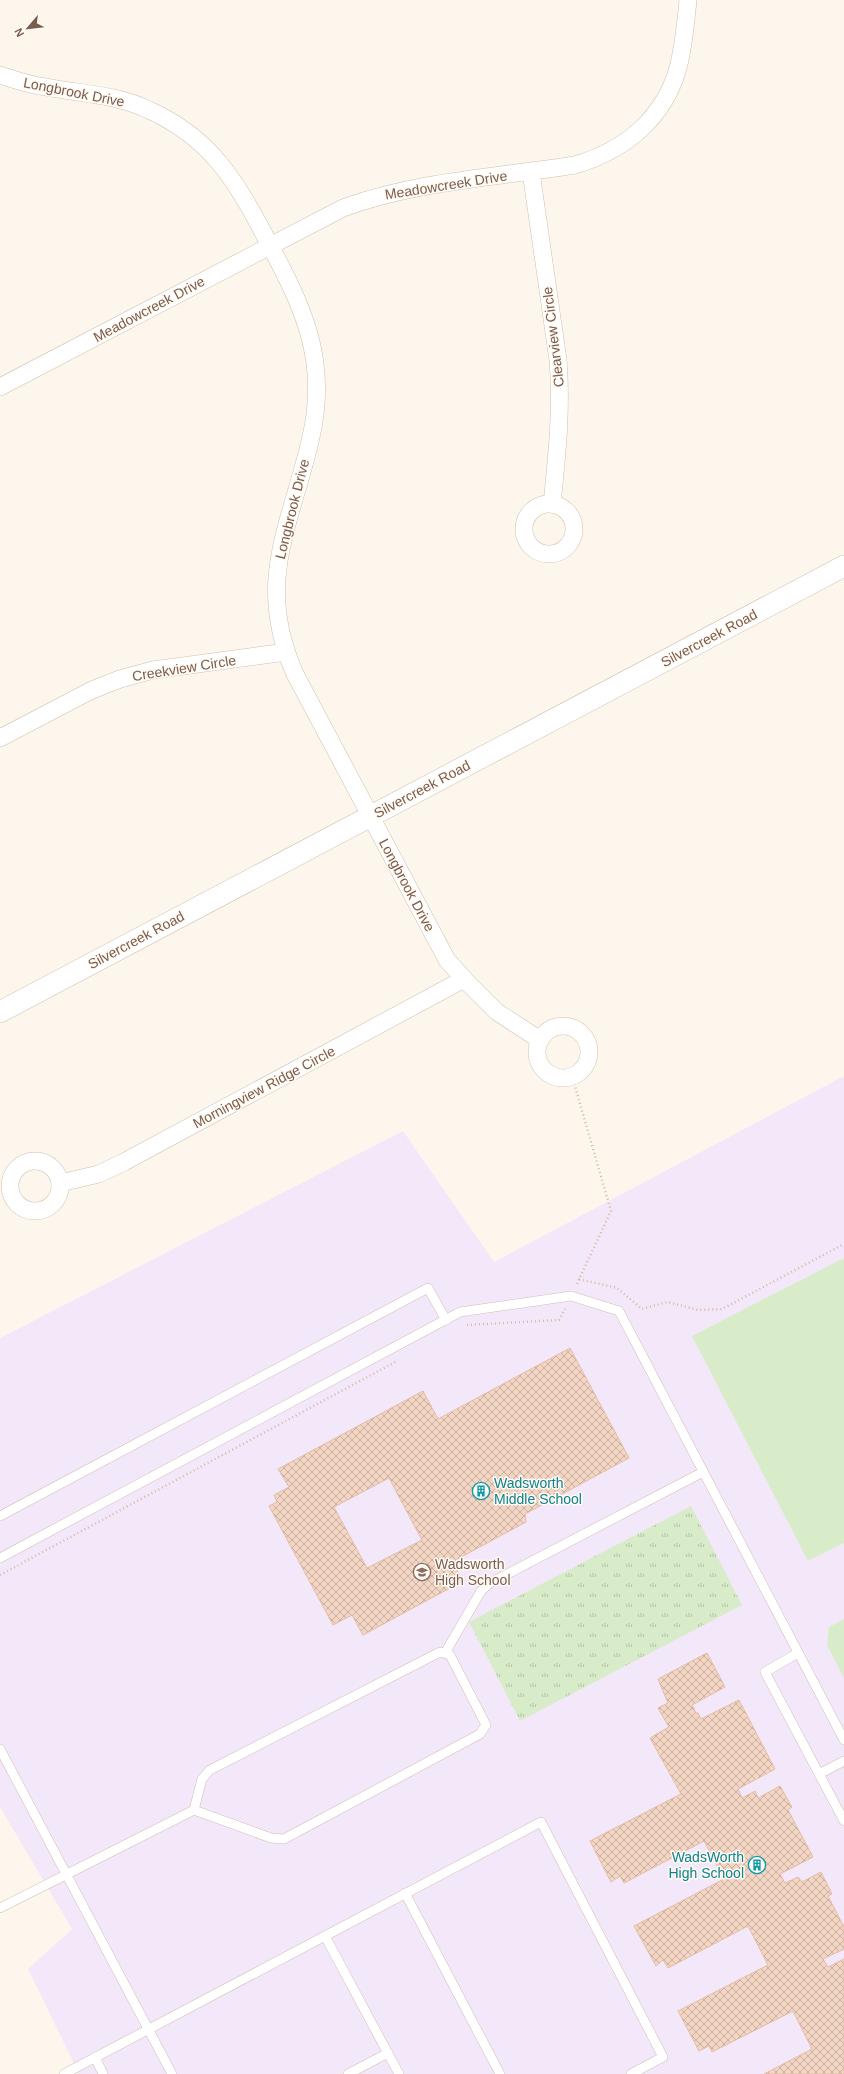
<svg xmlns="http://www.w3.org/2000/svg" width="844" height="2074" font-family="Helvetica,sans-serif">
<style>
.education{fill:#f3e8fa}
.grass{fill:#d8ecc9}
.park{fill:url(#park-tufts)}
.building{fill:url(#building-cross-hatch);stroke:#e6bba3;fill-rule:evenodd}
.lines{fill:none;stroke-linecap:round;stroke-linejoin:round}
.service-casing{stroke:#d1beb0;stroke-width:10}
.minor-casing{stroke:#d1beb0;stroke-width:18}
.tertiary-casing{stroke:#d1beb0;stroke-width:22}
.path{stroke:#d9b8a5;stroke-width:2.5;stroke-dasharray:1 3;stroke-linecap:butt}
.service{stroke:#fff;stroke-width:9}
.minor{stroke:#fff;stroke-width:17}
.tertiary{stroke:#fff;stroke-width:21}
.labels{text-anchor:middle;stroke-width:3;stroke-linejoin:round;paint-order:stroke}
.street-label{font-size:14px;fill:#7a5c4d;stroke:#fffaf3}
.culture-label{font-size:14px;fill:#0d838f;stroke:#fffaf3;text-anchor:start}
.education-label{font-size:14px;fill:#785e54;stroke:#fffaf3;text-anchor:start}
</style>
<defs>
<pattern id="park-tufts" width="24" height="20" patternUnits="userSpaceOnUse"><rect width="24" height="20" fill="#d8ecc9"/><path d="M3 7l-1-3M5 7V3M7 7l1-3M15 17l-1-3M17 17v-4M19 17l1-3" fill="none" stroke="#b4c2a5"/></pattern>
<pattern id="building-cross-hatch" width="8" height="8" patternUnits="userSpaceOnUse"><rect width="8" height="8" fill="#f3d5c3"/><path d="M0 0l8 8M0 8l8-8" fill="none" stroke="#cab0a1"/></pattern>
</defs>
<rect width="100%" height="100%" fill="#fdf6ec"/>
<path class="education" d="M 844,1076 L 844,2074 L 79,2074 L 28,1969 L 72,1929 L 0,1807 L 0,1338 L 403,1131 L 494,1262 Z"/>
<g class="grass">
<path d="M 844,1258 L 844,1543 L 808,1561 L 692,1336 Z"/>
<path d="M 844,1619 L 844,1678 L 827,1645 L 829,1627 Z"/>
</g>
<path class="park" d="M 691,1506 L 742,1605 L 520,1721 L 469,1622 Z"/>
<g class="building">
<path d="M 570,1348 L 629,1458 L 525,1514 L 526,1522 L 452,1562 L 463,1581 L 363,1635 L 352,1615 L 333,1625 L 269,1506 L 277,1502 L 274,1495 L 289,1487 L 278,1469 L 423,1391 L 438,1419 ZM 389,1478 L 422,1540 L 367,1568 L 334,1507 Z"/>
<path d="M 707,1653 L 725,1687 L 692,1705 L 696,1713 L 698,1713 L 701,1719 L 739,1700 L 775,1769 L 738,1789 L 742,1798 L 755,1791 L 758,1798 L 780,1786 L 792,1807 L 788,1810 L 813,1857 L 780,1874 L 785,1883 L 798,1877 L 802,1882 L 821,1872 L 832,1894 L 828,1896 L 844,1927 L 844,1949 L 823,1959 L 828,1967 L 844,1959 L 844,2074 L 764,2074 L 812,2049 L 793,2011 L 712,2052 L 709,2046 L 699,2051 L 678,2011 L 768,1965 L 748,1926 L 668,1968 L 663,1960 L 656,1966 L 634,1926 L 724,1879 L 704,1841 L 624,1883 L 620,1876 L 611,1882 L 590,1841 L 681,1794 L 650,1738 L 669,1727 L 658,1708 L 668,1703 L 658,1679 Z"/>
</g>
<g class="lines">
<defs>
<g id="service">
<path d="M 0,1516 L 428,1288 L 446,1320"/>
<path d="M 0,1558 L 460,1312 L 571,1296 L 619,1311 L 844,1740"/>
<path d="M 445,1653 L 481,1591 L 490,1583 L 703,1472"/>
<path d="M 798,1653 L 765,1672 L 844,1821"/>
<path d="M 0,1749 L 172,2074"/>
<path d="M 819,1774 L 844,1761"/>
<path d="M 405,1893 L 500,2074"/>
<path d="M 0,1908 L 194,1810 L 202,1779 L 210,1770 L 440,1652 L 450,1655 L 486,1725 L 480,1734 L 284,1839 L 271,1838 L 194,1810"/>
<path d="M 95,2057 L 103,2074"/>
<path d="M 64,2074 L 325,1936"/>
<path d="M 348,2074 L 388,2053"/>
<path d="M 399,2074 L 325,1936 L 541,1822 L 663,2057 L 631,2074"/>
</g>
<g id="minor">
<path d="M 0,75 C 15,80 30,85 46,87 C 81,94 116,94 149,110 C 211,138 236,181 266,238 C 302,305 329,358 311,437 C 291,526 254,581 295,674 L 447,960 L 464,979 L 497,1012 L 540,1040"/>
<path d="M 531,172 L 558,360 C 562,409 557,455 552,504"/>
<path d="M 0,387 L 343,208 C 417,181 498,177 575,165 C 626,150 666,117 679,64 C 684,43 686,21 688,0"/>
<circle cx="549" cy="529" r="25"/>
<path d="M 0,738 L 92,690 L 120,679 L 153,670 L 286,652"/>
<circle cx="563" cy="1052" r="26"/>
<circle cx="35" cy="1186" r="25"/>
<path d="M 60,1183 L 99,1174 L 124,1162 L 464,979"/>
</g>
<path id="tertiary" d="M 0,1012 L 844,566"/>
</defs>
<use href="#service" class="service-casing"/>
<use href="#minor" class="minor-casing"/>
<use href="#tertiary" class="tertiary-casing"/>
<g class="path">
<path d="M 572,1076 L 611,1211 L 576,1286"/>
<path d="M 579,1279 L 617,1288 L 642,1309 L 667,1302 L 698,1310 L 722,1309 L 844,1244"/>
<path d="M 467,1325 L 559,1320 L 565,1309"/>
<path d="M 0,1575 L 397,1361"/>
</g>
<use href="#service" class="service"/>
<use href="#minor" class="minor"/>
<use href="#tertiary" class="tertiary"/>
</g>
<defs>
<symbol id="building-ring" viewBox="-11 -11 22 22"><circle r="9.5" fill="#fffaf3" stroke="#0f9aa8" stroke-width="1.5"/><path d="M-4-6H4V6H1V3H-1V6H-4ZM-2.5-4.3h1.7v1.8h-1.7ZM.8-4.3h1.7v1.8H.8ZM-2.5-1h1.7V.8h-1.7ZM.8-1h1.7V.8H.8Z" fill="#0f9aa8"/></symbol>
<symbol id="school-ring" viewBox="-11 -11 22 22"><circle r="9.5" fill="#fffaf3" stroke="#8d6e63" stroke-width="1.5"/><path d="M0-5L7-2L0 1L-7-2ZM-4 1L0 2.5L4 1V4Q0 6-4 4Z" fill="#8d6e63"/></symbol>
</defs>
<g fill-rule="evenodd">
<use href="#building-ring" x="471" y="1481" width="20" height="20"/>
<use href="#school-ring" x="412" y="1562" width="20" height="20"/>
<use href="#building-ring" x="747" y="1855" width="20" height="20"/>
</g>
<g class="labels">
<g class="street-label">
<text transform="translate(74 92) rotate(11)" y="5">Longbrook Drive</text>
<text transform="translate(446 185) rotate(-9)" y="5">Meadowcreek Drive</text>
<text transform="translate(149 309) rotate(-28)" y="5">Meadowcreek Drive</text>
<text transform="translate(553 337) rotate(-97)" y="5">Clearview Circle</text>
<text transform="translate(292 509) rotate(-76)" y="5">Longbrook Drive</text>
<text transform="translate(709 638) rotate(-28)" y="5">Silvercreek Road</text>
<text transform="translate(184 668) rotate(-9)" y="5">Creekview Circle</text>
<text transform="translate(422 789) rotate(-28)" y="5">Silvercreek Road</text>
<text transform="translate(407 885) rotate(62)" y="5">Longbrook Drive</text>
<text transform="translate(136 940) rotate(-28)" y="5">Silvercreek Road</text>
<text transform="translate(264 1087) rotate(-28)" y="5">Morningview Ridge Circle</text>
</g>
<g class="culture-label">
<text x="494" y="1488">Wadsworth<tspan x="494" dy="16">Middle School</tspan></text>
<text x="744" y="1862" text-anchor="end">WadsWorth<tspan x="744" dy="16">High School</tspan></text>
</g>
<g class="education-label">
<text x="435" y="1569">Wadsworth<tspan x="435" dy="16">High School</tspan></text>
</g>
</g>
<g transform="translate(28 28) rotate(242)" stroke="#fffaf3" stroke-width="3" paint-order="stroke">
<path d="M0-3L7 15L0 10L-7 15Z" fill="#7a5c4d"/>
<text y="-6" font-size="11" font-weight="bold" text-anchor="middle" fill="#7a5c4d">N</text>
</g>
</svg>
